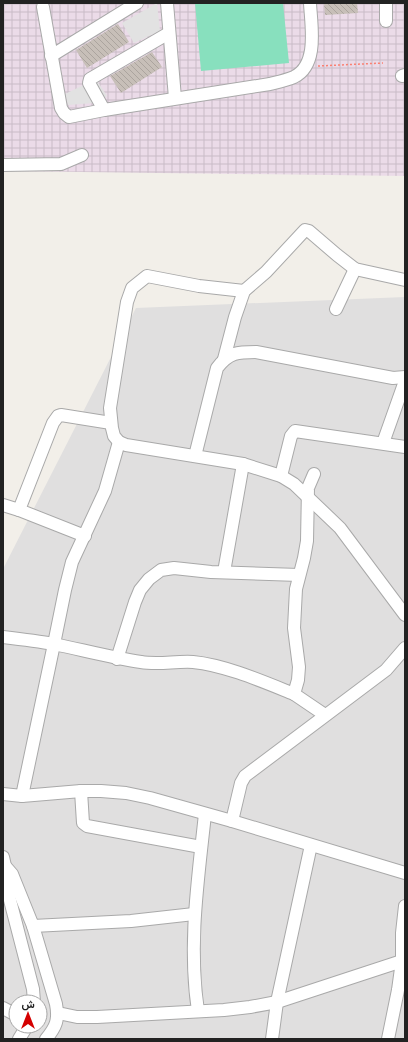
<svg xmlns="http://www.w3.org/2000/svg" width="408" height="1042" font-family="'Archivo Narrow',Vazirmatn,sans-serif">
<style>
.residential{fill:#e0dfdf;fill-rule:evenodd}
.industrial{fill:url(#industrial-grid)}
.pitch{fill:#88e0be}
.parking{fill:#e2e2e2}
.building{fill:url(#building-back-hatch)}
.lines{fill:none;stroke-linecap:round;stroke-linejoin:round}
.minor-casing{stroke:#a9a9a9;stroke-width:14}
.path{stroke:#fa8072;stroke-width:1.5;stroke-dasharray:2 2;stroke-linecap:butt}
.minor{stroke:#fff;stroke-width:12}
</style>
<defs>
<pattern id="industrial-grid" width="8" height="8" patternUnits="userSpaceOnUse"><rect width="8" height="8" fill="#ebdbe8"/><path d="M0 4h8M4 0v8" fill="none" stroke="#c9bcc7"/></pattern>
<pattern id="building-back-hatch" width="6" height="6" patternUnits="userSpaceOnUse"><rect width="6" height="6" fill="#c7bfb8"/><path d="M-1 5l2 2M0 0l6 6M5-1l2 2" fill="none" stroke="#aba49e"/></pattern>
</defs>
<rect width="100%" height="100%" fill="#f2efe9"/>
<path class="residential" d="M 405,297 L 405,1039 L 3,1039 L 3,569 L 136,308 ZM 16,1002 L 40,1002 L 40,1026 L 16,1026 Z"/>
<path class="industrial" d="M 3,3 L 405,3 L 405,176 L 3,171 Z"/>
<path class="pitch" d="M 195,3 L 283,3 L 289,63 L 201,71 Z"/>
<g class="parking">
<path d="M 157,3 L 160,31 L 134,43 L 122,23 Z"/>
<path d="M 96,79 L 107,96 L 94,103 L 68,105 L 65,94 Z"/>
</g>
<g class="building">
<path d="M 324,3 L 357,3 L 358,13 L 325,15 Z"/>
<path d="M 118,24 L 129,42 L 87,68 L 76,50 Z"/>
<path d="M 152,52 L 162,67 L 121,93 L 110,76 Z"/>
</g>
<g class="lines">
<defs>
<g id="minor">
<path d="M 167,3 L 175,98"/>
<path d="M 386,3 L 386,21"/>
<path d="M 43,7 L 61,108 L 64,113 L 69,117 L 104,110 L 270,84 C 278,82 287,80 294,77 C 319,65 311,25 310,3"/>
<path d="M 51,56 L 137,3"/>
<path d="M 402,76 L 405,75"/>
<path d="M 104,110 L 89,83 L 90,79 L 169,33"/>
<path d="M 3,165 L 61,164 L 82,155"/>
<path d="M 336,309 L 355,269"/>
<path d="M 224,359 L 235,317 L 244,291 L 266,272 L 305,230 L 309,231 L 337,255 L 355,269 L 405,280"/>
<path d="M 119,442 L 114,436 L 112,428 L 110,408 L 127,302 L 132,288 L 147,276 L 199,286 L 244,291"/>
<path d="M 383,443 L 405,381"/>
<path d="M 195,456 L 217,368 C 229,352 238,352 256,352 L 393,378 L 405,377"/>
<path d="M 281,476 L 291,436 L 295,431 L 405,447"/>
<path d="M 3,505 L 19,510"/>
<path d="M 85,536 L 19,510 L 53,423 L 58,416 L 61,415 L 111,423"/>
<path d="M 224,572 L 243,464"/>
<path d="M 3,637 C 20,639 37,641 54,644 C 83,650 112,658 141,662 C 158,665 175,661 193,662 C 225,665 264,682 294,694 L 298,680 L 299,667 L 294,628 L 296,589 L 304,558 L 307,541 L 308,488 L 314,474"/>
<path d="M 117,659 L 135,602 L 140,590 L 149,579 L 161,570 L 174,568 L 211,572 L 299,575"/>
<path d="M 294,694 L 325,715"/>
<path d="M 81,791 L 83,823 L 87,826 L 201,847"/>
<path d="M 3,794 L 22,796 L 81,791 L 101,791 L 126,793 L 150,798 L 232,821 L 405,873"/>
<path d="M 22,796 L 54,644 L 65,590 L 72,562 L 105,491 L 119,442 L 126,445 L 243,464 L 281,476 L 294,484 L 340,528 L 405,615"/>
<path d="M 232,821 L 241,783 L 245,776 L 386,670 L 405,648"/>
<path d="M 3,857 L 5,866 L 4,877 L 33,989 L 34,1002"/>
<path d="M 5,866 L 12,874 L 33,926 L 56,1004 C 59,1020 56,1027 46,1039"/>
<path d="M 405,906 L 402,933 L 402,961 L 405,960"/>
<path d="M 33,926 L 131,921 L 194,914"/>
<path d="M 3,1008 L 16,1015"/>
<path d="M 198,1011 C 188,945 198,880 205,814"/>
<path d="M 58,1013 L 77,1017 L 97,1017 L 224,1010 L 250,1007 L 277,1002 L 402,961 L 398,990 L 388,1039"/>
<path d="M 19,1039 L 27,1026"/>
<path d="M 272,1039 L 277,1002 L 311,845"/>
</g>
</defs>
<use href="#minor" class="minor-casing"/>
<path class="path" d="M 318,66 L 383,63"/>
<use href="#minor" class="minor"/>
</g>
<rect width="408" height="1042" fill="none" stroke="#222222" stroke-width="8"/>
<g transform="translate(28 1014)"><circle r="19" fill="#ffffff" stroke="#a7a7a7"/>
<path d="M0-3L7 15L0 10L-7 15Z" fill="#d40000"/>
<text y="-6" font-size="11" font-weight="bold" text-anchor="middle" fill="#222222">ش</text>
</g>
</svg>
